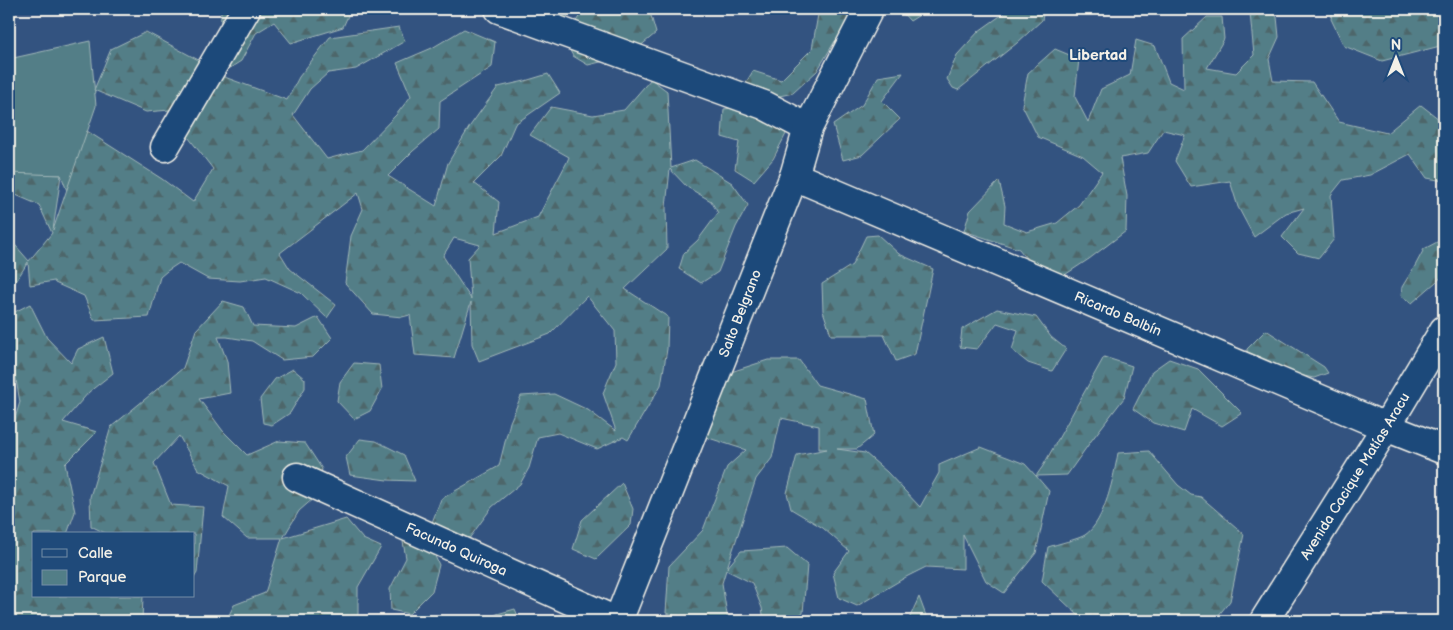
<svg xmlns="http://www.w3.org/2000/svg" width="1453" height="630" font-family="'Balsamiq Sans',sans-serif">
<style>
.green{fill:#527e87;stroke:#a3b8b8}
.forest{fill:url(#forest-firs);stroke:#a3b8b8;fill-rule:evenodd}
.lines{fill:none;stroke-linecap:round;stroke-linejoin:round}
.minor-casing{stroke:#f4f1e8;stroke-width:31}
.minor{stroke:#1f4a7a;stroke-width:28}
.labels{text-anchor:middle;stroke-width:4;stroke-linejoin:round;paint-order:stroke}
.street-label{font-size:14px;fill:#f4f1e8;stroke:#1f4a7a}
.neighbourhood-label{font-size:15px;font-weight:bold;fill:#f4f1e8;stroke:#1f4a7a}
</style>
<defs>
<pattern id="forest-firs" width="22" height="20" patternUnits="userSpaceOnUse" patternTransform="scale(1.25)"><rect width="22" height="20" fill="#527e87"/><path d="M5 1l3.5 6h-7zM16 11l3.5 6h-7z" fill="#4e666a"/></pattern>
</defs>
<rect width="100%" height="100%" fill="#335380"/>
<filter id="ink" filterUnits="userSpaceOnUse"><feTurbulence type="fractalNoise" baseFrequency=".02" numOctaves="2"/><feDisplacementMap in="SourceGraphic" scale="10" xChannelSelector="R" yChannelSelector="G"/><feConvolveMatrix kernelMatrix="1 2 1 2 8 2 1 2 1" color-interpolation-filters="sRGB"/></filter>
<g filter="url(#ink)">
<path class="green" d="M 90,41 L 96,106 L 67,191 L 61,175 L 9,174 L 9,59 Z"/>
<g class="forest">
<path d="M 221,9 L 351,9 L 343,27 L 291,43 L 274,22 L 256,33 L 241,61 L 219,75 L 287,100 L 299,77 L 330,37 L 399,27 L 405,41 L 356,69 L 328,73 L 310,89 L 293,115 L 327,159 L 362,150 L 396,115 L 411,96 L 397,63 L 432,48 L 464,29 L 495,42 L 492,67 L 440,101 L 439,129 L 413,151 L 388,176 L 436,206 L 448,163 L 470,126 L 498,87 L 525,81 L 548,74 L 560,93 L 515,124 L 501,156 L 474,183 L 499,202 L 496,233 L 538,217 L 567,162 L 569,157 L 530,135 L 551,107 L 593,115 L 624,110 L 651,79 L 667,91 L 671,168 L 695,160 L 732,183 L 748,205 L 736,227 L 718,272 L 701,283 L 679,269 L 684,253 L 698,240 L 718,213 L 711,201 L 687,187 L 670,169 L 666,207 L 667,249 L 625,289 L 668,317 L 667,349 L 661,385 L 628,440 L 623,437 L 597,449 L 558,433 L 538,437 L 529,468 L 520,484 L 492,507 L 463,547 L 431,525 L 441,499 L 499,466 L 510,422 L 521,396 L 554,394 L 588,410 L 616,431 L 603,393 L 616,362 L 615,331 L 587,296 L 550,334 L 479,361 L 472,344 L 471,302 L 454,358 L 415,355 L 410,315 L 402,317 L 373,314 L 345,283 L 351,236 L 363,209 L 358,193 L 280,253 L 290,269 L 336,305 L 327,318 L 301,293 L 266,277 L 240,281 L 208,279 L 179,263 L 167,271 L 160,277 L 149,317 L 94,320 L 84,296 L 55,283 L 54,281 L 30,285 L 28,262 L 9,292 L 9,238 L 29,261 L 52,233 L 39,205 L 9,192 L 9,173 L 61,175 L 53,230 L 87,131 L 162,179 L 193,202 L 213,169 L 185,133 L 182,109 L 146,112 L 94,90 L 111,49 L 146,32 L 204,63 L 220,54 ZM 454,238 L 480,245 L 468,258 L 471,299 L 443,256 Z"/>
<path d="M 523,9 L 576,9 L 553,29 Z"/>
<path d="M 584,9 L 649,9 L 656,33 L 638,48 L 613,59 L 588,65 L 573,56 L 564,40 Z"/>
<path d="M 819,9 L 858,9 L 852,26 L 835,41 L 817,71 L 793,93 L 753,102 L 742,89 L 753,71 L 781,80 L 812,49 Z"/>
<path d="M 899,9 L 929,9 L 910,21 Z"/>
<path d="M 1010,9 L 1044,9 L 1042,20 L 1017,43 L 958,90 L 953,88 L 947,79 L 957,55 L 979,31 Z"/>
<path d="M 1266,9 L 1269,9 L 1277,17 L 1279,37 L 1269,59 L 1273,81 L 1312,82 L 1339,122 L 1387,133 L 1421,105 L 1444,123 L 1444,181 L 1427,178 L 1410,154 L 1370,175 L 1343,180 L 1331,195 L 1334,239 L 1319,258 L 1298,253 L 1282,237 L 1304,208 L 1286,213 L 1254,237 L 1238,207 L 1230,181 L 1191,187 L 1175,161 L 1185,135 L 1163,130 L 1148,153 L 1120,158 L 1127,196 L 1126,231 L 1089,259 L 1060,278 L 1041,277 L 1019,249 L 964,231 L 970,211 L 999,181 L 1005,206 L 1004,223 L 1027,232 L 1057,223 L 1079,205 L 1102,172 L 1083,156 L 1038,137 L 1022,105 L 1028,73 L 1055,49 L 1079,59 L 1075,97 L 1088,122 L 1101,89 L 1130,75 L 1136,40 L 1155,46 L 1169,82 L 1184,89 L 1183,39 L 1207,17 L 1222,17 L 1224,39 L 1207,68 L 1236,73 L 1254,55 L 1250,13 Z"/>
<path d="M 1333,9 L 1444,9 L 1444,45 L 1382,61 L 1344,46 L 1331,19 Z"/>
<path d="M 903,73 L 882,101 L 900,119 L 862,155 L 843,160 L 833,125 L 862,105 L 878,77 Z"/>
<path d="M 764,105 L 786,134 L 773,159 L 754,181 L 735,169 L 739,142 L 722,137 L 724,109 Z"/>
<path d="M 878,235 L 899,254 L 933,269 L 915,354 L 896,361 L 884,335 L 831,335 L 823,311 L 822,284 L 852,265 L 866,236 Z"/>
<path d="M 1439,241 L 1444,246 L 1444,275 L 1412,303 L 1401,296 L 1402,287 L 1415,266 L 1424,249 Z"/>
<path d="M 223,301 L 244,307 L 253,326 L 296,328 L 318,317 L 332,338 L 313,357 L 282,360 L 252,341 L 227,337 L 218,337 L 227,361 L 230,393 L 199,399 L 223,431 L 247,455 L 279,441 L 305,443 L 322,469 L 315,497 L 299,511 L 283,538 L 346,519 L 363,539 L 381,547 L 358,587 L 358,621 L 226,621 L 234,605 L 265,593 L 282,538 L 247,538 L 223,517 L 229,486 L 198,469 L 179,436 L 154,463 L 171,505 L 203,507 L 197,573 L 194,578 L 194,534 L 107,534 L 91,526 L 90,497 L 111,427 L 183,368 L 196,330 Z"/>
<path d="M 30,304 L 47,338 L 71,363 L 78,349 L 104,337 L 113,373 L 89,392 L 63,422 L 97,432 L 65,464 L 75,512 L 67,534 L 34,534 L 34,596 L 143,596 L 142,621 L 9,621 L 9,428 L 12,428 L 20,402 L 13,363 L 9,365 L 9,315 Z"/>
<path d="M 997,309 L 1036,317 L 1051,337 L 1066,349 L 1052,371 L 1028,363 L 1012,350 L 1018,330 L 997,323 L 977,349 L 960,347 L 962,329 Z"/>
<path d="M 1266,330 L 1324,367 L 1328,373 L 1314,378 L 1247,365 L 1247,349 Z"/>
<path d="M 1104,357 L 1132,366 L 1124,398 L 1091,441 L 1067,475 L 1036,476 L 1049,491 L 1036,553 L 1004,593 L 986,581 L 963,535 L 963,569 L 926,567 L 906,577 L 857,606 L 839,598 L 833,573 L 849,551 L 823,528 L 791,509 L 787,493 L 797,455 L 827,449 L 819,449 L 819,426 L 781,418 L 772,458 L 756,479 L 727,568 L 741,551 L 787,548 L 807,565 L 803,613 L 783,621 L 764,621 L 762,608 L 752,583 L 726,570 L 722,583 L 728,621 L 695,621 L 666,613 L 669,566 L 703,530 L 727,467 L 746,450 L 687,431 L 697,383 L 768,360 L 799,360 L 817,385 L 867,399 L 874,435 L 857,449 L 837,449 L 865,453 L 887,472 L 920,507 L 939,473 L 939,465 L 981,447 L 1025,464 L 1036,476 L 1043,466 Z"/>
<path d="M 1169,359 L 1198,369 L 1242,413 L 1222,426 L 1192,409 L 1184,432 L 1153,423 L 1133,409 L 1152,371 Z"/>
<path d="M 354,363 L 379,365 L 382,389 L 370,411 L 354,419 L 337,401 L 340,382 Z"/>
<path d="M 293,369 L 305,379 L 305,388 L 290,413 L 272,425 L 263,423 L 260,399 L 275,379 Z"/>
<path d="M 360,439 L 376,441 L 404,455 L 415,481 L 387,480 L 350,475 L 346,457 Z"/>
<path d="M 1149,451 L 1178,485 L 1191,495 L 1201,497 L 1244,534 L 1230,601 L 1214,621 L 1083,621 L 1080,617 L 1042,581 L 1048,547 C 1057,544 1079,539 1085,535 C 1105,522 1114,475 1118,453 Z"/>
<path d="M 622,483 L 633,509 L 631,525 L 596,559 L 573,549 L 582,520 Z"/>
<path d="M 418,535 L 431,547 L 439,565 L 432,591 L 409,614 L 391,610 L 390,589 L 406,558 L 403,542 Z"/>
<path d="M 919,597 L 928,621 L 908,621 L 909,619 Z"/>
<path d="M 515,609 L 520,621 L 485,621 L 497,614 Z"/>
</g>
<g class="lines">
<defs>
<g id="minor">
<path d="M 499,9 L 764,105 L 808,128"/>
<path d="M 165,147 L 246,9"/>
<path id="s1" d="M 794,176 L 1386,427 L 1444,450"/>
<path id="s2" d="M 297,477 L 616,621"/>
<path id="s3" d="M 618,621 L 794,176 L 808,128 L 869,9"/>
<path id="s4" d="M 1264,621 L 1386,427 L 1444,330"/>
</g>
</defs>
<use href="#minor" class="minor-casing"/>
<use href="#minor" class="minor"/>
</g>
</g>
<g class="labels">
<g class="street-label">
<text dy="5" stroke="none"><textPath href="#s3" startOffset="331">Salto Belgrano</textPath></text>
<text dy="5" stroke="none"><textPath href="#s1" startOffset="352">Ricardo Balbín</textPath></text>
<text dy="5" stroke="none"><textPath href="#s4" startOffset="171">Avenida Cacique Matías Aracu</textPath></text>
<text dy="5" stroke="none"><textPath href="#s2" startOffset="175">Facundo Quiroga</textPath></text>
</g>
<g class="neighbourhood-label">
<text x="1098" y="60">Libertad</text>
</g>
</g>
<rect width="1453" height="630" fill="none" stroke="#1f4a7a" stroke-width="30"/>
<rect x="15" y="15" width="1423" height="600" fill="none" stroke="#f4f1e8" stroke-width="2" filter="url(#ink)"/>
<rect x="32" y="532" width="162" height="65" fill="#1f4a7a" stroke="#748da6"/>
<rect x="42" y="549" width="25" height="8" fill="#1f4a7a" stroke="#748da6"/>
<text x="78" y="558" font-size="15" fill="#f4f1e8">Calle</text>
<rect x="42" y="570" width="25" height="15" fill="#527e87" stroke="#748da6"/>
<text x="78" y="582" font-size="15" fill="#f4f1e8">Parque</text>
<g transform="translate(1396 58)" stroke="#1f4a7a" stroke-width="4" paint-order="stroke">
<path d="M0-4L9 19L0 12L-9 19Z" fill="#f4f1e8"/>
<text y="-8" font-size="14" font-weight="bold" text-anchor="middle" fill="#f4f1e8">N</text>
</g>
</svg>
